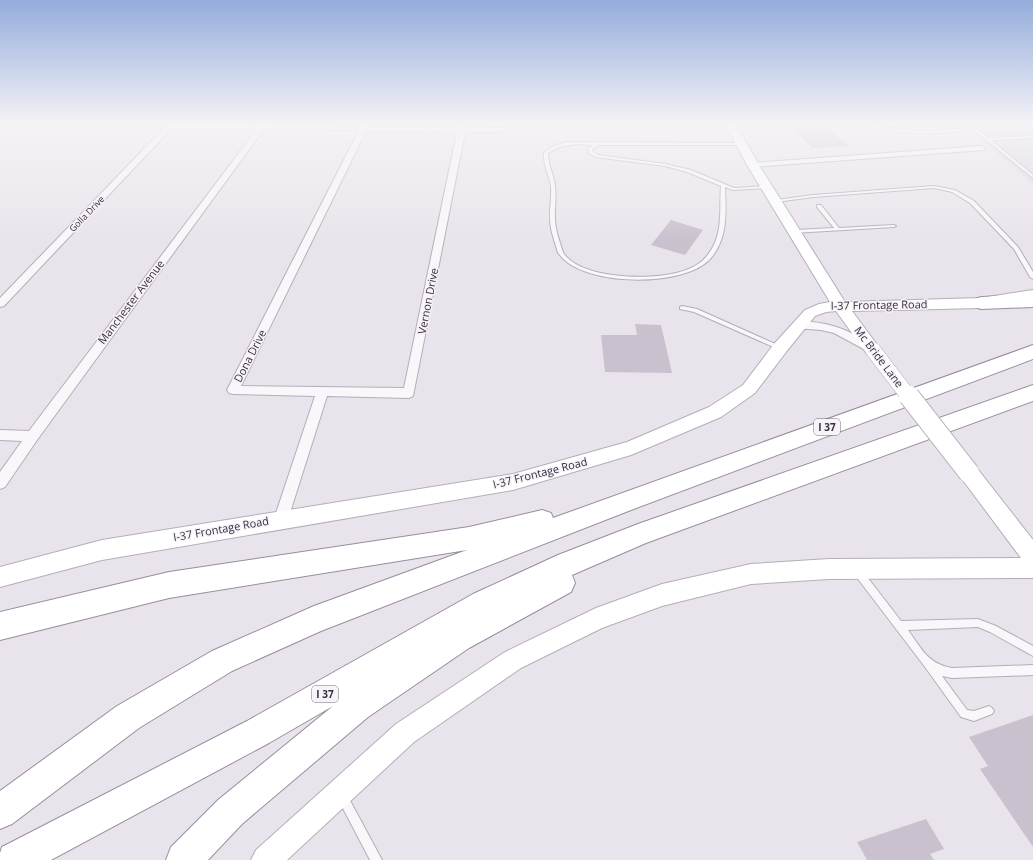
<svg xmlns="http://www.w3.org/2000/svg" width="1033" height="860" font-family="'Open Sans',sans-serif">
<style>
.built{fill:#dcd6e0}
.building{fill:#c9c1ce}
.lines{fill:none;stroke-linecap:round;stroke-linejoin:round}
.lane-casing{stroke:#b5adb9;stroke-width:2}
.street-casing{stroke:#b5adb9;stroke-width:2}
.secondary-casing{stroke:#b5adb9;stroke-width:2}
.highway-casing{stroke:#998ca1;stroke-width:2}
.lane{fill:#f9f7fa;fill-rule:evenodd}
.street{fill:#f9f7fa;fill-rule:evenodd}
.secondary{fill:#fff;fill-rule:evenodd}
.highway{fill:#fff;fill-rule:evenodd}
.secondary-bridge-far1-casing{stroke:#b5adb9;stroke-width:16;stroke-linecap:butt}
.secondary-bridge-casing{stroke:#b5adb9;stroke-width:22;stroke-linecap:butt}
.secondary-bridge-far1{stroke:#fff;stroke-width:15}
.secondary-bridge{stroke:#fff;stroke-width:20}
.labels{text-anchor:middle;stroke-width:3;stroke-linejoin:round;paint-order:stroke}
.far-street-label{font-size:9px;fill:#3b2c43;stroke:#f7f4f8}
.shield{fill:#f7f4f8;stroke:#736879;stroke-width:1}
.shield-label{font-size:10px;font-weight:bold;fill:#3b2c43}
.street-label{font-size:11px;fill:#3b2c43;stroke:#f7f4f8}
</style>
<rect width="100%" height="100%" fill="#e9e4eb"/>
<path class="built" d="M 961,123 L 1033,123 L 1033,184 Z"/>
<g class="building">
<path d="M 787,123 L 822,123 L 848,146 L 812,148 Z"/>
<path d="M 671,220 L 703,230 L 685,255 L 651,245 Z"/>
<path d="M 635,324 L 661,325 L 672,373 L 605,372 L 601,335 L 637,335 Z"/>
<path d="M 1033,715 L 1033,847 L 980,769 L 988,766 L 969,737 Z"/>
<path d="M 926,819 L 944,849 L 930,854 L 934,860 L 867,860 L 857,842 Z"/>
</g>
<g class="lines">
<defs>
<g id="lane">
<path d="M 861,123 C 870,123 879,127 889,128 C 913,131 939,132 964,128 L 967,124 L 966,123 L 970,123 L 988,138 L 1033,136 L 1033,138 L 991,140 L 1033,175 L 1033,178 L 969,126 L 966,130 C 943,135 881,135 861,123 Z"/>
<path d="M 570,142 L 741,143 L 742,143 L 742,145 L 599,145 L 592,149 L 593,152 L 598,155 L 665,164 L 691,170 L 734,188 L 767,186 L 769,187 L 767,188 L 733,190 L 725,187 C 726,212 728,238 711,258 C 686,288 582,287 559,254 C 557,252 557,249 556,246 C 554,240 552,234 551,228 C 548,214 552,200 551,186 C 549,174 543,165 544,153 C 551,146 560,143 570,142 ZM 577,144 L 593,145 L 588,148 L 589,153 L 595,157 L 665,166 L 687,172 L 721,186 C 719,208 724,233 709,253 C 702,264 689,270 676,273 C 648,280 583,279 564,254 C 562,251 562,248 561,246 C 559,240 557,234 556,228 C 553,214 557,200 555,186 C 554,175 548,165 548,153 L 559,147 Z"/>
<path d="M 934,186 L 955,190 L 974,201 L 1018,247 L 1033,272 L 1033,279 L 1030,277 L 1014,249 L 970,203 L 952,192 L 934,188 L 813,197 L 776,202 L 774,201 L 776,200 L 813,195 Z"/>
<path d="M 817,205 L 821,205 L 839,228 L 894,225 L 896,226 L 894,227 L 793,233 L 792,232 L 795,230 L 834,228 L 817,207 Z"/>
<path d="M 682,306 L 697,309 L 782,347 L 783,348 L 782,349 L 778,349 L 694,312 L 680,309 L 680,307 Z"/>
<path d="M 858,568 L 861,569 L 901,621 L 978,619 L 996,626 L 1033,646 L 1033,656 L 990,632 L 978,627 L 908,630 C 921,648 928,664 952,668 L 1033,665 L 1033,675 L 952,678 L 942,676 L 967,710 L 974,711 L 989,706 L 992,708 L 994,711 L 992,714 L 974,721 L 961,717 L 925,667 L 855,575 L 854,572 L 855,569 Z"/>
<path d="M 342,792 L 346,793 L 382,860 L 370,860 L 337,797 L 338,793 Z"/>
</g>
<g id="street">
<path d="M 169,123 L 260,125 L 261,123 L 269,123 L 267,125 L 361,126 L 362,123 L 370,123 L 368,126 L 457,127 L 457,123 L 465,123 L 465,127 L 503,128 L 507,130 L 503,132 L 465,132 L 413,396 L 409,398 L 327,396 L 288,519 L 286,524 L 281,525 L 276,524 L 274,519 L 315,396 L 233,394 L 229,393 L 227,390 L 359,130 L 264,129 L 37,440 L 5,487 L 0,489 L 0,472 L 22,441 L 0,440 L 0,430 L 29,431 L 257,129 L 172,128 L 4,306 L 0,307 L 0,298 ZM 366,131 L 457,132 L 404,388 L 241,386 Z"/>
<path d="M 981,146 L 985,148 L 984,150 L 753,167 L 749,165 L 753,163 Z"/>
<path d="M 799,321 C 824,322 843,327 864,340 C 869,342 874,345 877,349 L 875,352 L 871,353 L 834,333 L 821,330 L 795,328 L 793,325 L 795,322 Z"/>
</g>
<g id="secondary">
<path d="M 725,123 L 735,123 L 759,165 L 845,302 L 981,298 L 1033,290 L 1033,300 L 981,308 L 852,311 L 881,350 L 879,354 L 873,355 L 867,354 L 836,311 L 826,312 L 815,316 L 786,352 L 755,393 L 721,417 L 631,455 L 513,490 L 102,560 L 0,587 L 0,567 L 102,540 L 513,474 L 627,442 L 709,407 L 743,385 L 774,344 L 805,310 L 819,304 L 830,302 L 747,165 Z"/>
<path d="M 969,465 L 976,467 L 1033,540 L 1033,578 L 829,579 L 751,584 L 662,606 L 602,628 L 521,668 L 414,742 L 287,860 L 251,860 L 256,850 L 396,724 L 505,652 L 596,608 L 662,584 L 751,564 L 829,559 L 1021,558 L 962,479 L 959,473 L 962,467 Z"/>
</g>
<g id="highway">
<path d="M 1033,295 L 1033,307 L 981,309 L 975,307 L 972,303 L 975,299 L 981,297 Z"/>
<path d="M 1033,345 L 1033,359 L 631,510 L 321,631 L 232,671 L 139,728 L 12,824 L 0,829 L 0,791 L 117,706 L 212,651 L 314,606 L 467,550 L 169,598 L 0,640 L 0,612 L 169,572 L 469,527 L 542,510 L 551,513 L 553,518 Z"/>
<path d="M 1033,385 L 1033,401 L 646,543 L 572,575 L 575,583 L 571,592 L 469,648 L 368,717 L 242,824 L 208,860 L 166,860 L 171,847 L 218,800 L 333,706 L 269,743 L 51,860 L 0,860 L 0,853 L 2,847 L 247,721 L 473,594 L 558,555 L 638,524 Z"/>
</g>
</defs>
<use href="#lane" class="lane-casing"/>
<use href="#street" class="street-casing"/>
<use href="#secondary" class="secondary-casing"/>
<use href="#highway" class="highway-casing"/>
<use href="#lane" class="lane"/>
<use href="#street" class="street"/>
<use href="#secondary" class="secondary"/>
<use href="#highway" class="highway"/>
<defs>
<path id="secondary-bridge-far1" d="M 873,350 L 909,397"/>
<path id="secondary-bridge" d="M 909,396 L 969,473"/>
</defs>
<use href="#secondary-bridge-far1" class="secondary-bridge-far1-casing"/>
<use href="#secondary-bridge" class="secondary-bridge-casing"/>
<use href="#secondary-bridge-far1" class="secondary-bridge-far1"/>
<use href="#secondary-bridge" class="secondary-bridge"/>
</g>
<linearGradient id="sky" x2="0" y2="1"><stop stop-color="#94acdc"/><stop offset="0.51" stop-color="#f5f3f6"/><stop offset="1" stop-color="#f5f3f6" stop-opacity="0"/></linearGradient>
<rect width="1033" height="243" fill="url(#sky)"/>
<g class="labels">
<g class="far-street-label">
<text transform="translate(87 214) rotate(-46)" y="3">Golla Drive</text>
</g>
<g class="shield">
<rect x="814" y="419" width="26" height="16" rx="3"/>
<rect x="312" y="686" width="26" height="16" rx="3"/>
</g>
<g class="shield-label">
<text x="827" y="431">I 37</text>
<text x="325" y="698">I 37</text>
</g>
<g class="street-label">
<text transform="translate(428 301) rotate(-79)" y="4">Vernon Drive</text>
<text transform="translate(131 302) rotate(-53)" y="4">Manchester Avenue</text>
<text transform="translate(879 305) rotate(-1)" y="4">I-37 Frontage Road</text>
<text transform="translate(250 356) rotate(-63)" y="4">Dona Drive</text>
<text transform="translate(879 357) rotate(53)" y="4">Mc Bride Lane</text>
<text transform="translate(540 473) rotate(-14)" y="4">I-37 Frontage Road</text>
<text transform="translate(221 529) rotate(-10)" y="4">I-37 Frontage Road</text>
</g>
</g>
</svg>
